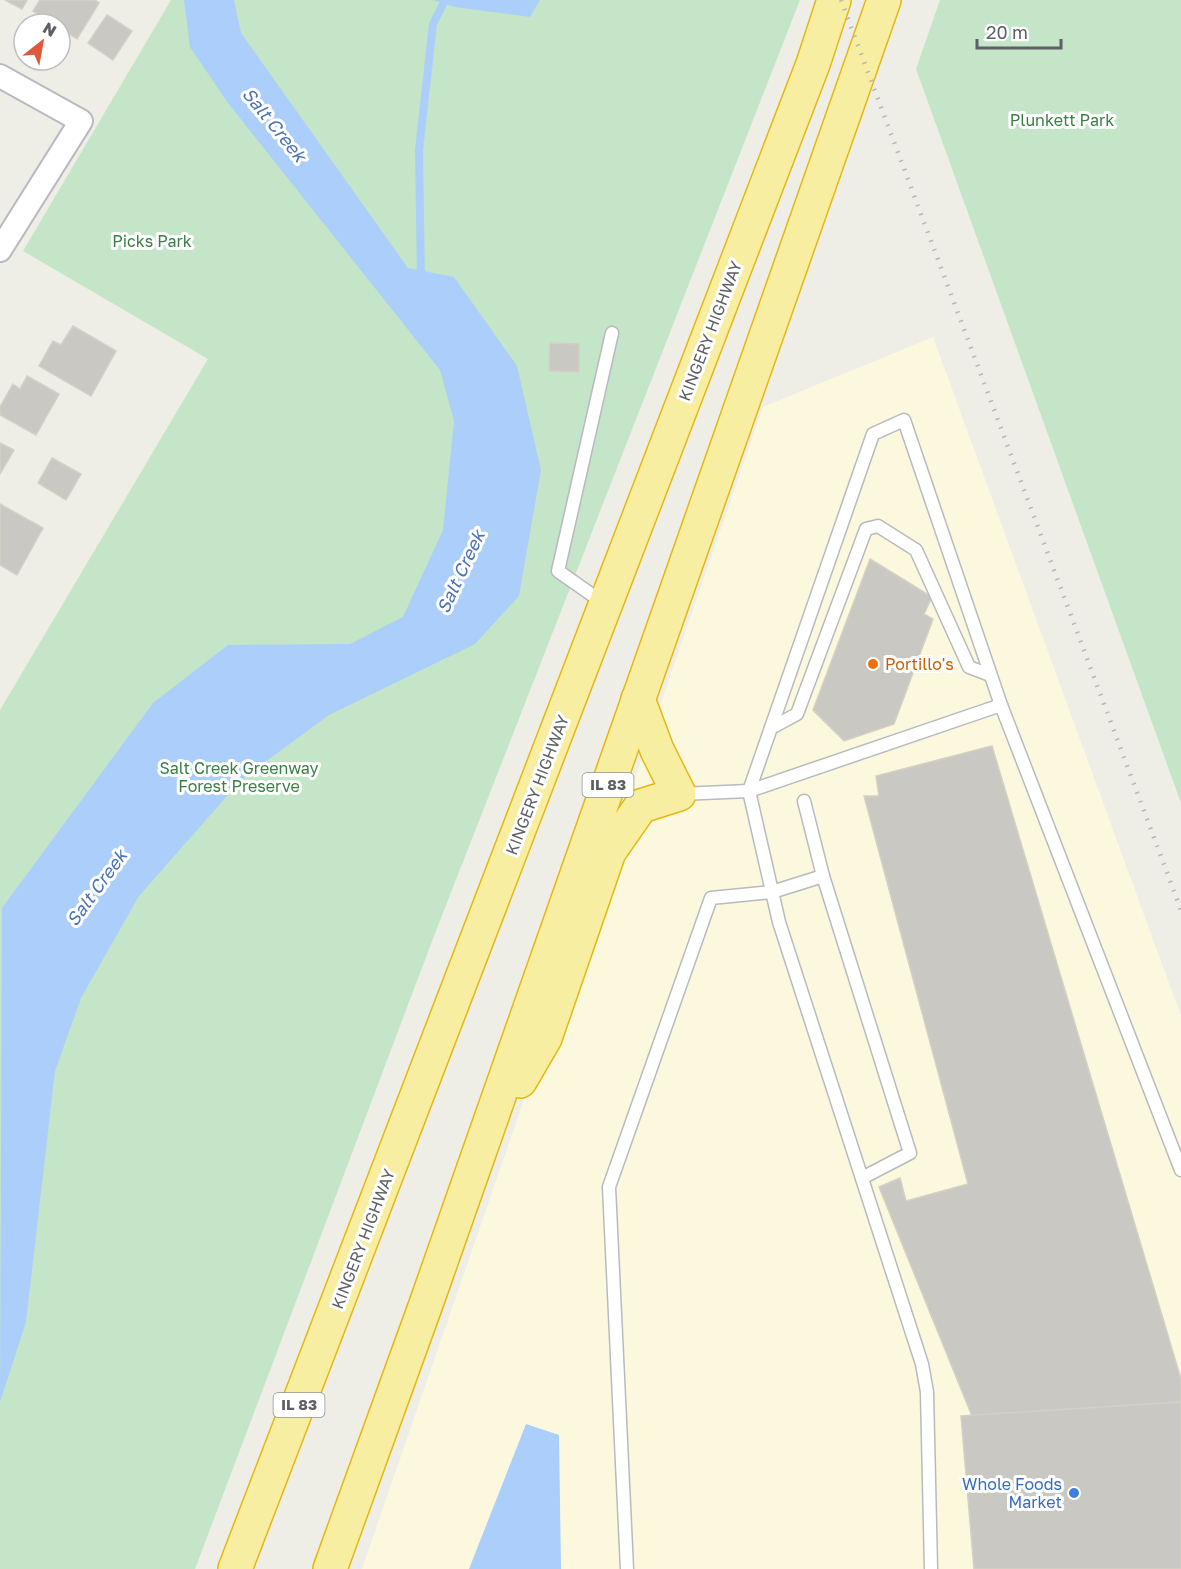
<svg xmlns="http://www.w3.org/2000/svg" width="1181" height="1569" font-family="'Golos Text',sans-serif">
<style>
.commercial{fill:#fcf8de}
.green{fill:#c4e5c7}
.water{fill:#abcffa}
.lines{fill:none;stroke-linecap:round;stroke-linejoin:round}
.stream{stroke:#abcffa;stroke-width:8}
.building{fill:#cac8c2;stroke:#d3d0c4;stroke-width:1.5}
.service-casing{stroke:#b8babf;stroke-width:15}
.minor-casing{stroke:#b8babf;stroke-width:26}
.trunk-casing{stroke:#e6b80e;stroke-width:36}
.service{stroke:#fff;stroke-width:12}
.minor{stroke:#fff;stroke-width:22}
.trunk{stroke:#f8eea2;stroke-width:33}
.rail{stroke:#b6b7b7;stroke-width:4.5;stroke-dasharray:1.5 8;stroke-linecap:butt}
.food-dot{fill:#e8710a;stroke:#fff;stroke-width:2}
.shop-dot{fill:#3f7fe0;stroke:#fff;stroke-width:2}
.labels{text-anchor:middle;stroke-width:6;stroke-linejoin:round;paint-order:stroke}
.shield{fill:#fff;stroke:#8e9093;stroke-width:1.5}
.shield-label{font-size:15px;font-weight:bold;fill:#5d6065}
.park-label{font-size:16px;fill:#3a8044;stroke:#fff}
.street-label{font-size:16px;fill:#5d6065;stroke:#fff}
.food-label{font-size:16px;fill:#c56008;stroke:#fff;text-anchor:start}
.shop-label{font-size:16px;fill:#366cbe;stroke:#fff;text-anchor:end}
.water-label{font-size:18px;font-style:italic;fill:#4b74b3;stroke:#fff}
</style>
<rect width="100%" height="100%" fill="#efeee6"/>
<path class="commercial" d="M 933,337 L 1181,1016 L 1181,1569 L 362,1569 L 763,407 Z"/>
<g class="green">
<path d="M 171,0 L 800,0 L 434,936 L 195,1569 L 0,1569 L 0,710 L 208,359 L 23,251 Z"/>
<path d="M 940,0 L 1181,0 L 1181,803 L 916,69 Z"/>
</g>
<g class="water">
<path d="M 184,0 L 234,0 L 241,33 L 408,268 L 454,277 L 517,366 L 541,470 L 519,596 L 475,644 L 329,715 L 242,779 L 139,896 L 81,998 L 55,1071 L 26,1322 L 0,1402 L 2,908 L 153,703 L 228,645 L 350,644 L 403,617 L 443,530 L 454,421 L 440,370 L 228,103 L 190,47 Z"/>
<path d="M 433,0 L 540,0 L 530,17 L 455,7 Z"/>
<path d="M 526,1424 L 559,1435 L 561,1569 L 469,1569 Z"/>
</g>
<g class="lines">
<path class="stream" d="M 421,281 L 419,150 L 433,24 L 445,0"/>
</g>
<g class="building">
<path d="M 5,0 L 27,0 L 22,9 Z"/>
<path d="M 40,0 L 95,0 L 99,3 L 77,39 L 60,28 L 60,24 L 54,24 L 33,11 Z"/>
<path d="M 107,15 L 132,31 L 113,60 L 88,43 Z"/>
<path d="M 73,326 L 116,351 L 91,396 L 39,366 L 53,341 L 61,345 Z"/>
<path d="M 550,343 L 579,344 L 579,372 L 549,371 Z"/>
<path d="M 27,376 L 59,394 L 36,435 L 0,415 L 0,407 L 13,384 L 20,389 Z"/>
<path d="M 0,443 L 14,450 L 0,474 Z"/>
<path d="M 52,458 L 81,474 L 66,500 L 38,483 Z"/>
<path d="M 0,504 L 43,528 L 17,575 L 0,565 Z"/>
<path d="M 870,559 L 932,597 L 924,614 L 933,619 L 894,724 L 844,741 L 813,710 Z"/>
<path d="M 992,746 L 1181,1379 L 1181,1402 L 972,1416 L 879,1187 L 900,1178 L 906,1201 L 968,1184 L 864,796 L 879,796 L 876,776 Z"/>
<path d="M 1181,1402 L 1181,1569 L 974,1569 L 961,1416 Z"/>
</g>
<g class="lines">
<defs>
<g id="service">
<path d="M 605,604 L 558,571 L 612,333"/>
<path d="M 771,728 L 797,714 L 866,529 L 878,526 L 916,550 L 969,667 L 990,675"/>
<path d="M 680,794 L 749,791 L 1001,705"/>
<path d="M 804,801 L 823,876"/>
<path d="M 627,1569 L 609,1187 L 711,898 L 772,892 L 823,876 L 910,1153 L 862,1178"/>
<path d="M 931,1569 L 927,1392 L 922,1364 L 779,922 L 749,791 L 873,434 L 904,420 L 1001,705 L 1181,1170"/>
</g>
<path id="minor" d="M 0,76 L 81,121 L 0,250"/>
<g id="trunk">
<path d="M 520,1081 L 545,1038 L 609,852 L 641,806 L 679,794 L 657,750 L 638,699"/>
<path d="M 235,1569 L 813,64 L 834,0"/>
<path d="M 330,1569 L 426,1304 L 884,0"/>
</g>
</defs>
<use href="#service" class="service-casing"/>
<use href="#minor" class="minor-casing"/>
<use href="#trunk" class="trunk-casing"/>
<use href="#service" class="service"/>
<use href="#minor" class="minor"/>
<use href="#trunk" class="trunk"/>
<path class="rail" d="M 841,0 L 1181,910"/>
</g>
<circle class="food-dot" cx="873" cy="664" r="6"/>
<circle class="shop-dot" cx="1074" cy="1493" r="6"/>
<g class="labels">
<g class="shield">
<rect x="582.5" y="773" width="51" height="24" rx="4.5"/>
<rect x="273.5" y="1393" width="51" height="24" rx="4.5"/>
</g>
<g class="shield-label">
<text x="608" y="790">IL 83</text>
<text x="299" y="1410">IL 83</text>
</g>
<g class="park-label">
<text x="1062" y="126">Plunkett Park</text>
<text x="152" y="247">Picks Park</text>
<text x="239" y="774">Salt Creek Greenway<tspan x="239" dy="18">Forest Preserve</tspan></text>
</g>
<g class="street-label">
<text transform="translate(710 331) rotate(-69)" y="6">KINGERY HIGHWAY</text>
<text transform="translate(537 785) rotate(-69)" y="6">KINGERY HIGHWAY</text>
<text transform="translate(363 1239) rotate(-69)" y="6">KINGERY HIGHWAY</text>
</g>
<g class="food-label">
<text x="885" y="670">Portillo's</text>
</g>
<g class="shop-label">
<text x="1062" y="1490">Whole Foods<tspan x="1062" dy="18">Market</tspan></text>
</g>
<g class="water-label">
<text transform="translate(274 125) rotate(51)" y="6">Salt Creek</text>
<text transform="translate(461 572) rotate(-65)" y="6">Salt Creek</text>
<text transform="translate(97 888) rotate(-54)" y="6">Salt Creek</text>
</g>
</g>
<g transform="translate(42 42) rotate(31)"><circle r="28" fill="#ffffff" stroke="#bebfc1" stroke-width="1.5"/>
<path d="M0-4.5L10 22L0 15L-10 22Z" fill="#df593c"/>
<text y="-9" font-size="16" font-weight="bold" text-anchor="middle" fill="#5d6065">N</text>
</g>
<path d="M977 39v9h84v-9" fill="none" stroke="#5d6065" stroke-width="3"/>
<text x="986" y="39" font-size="18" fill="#5d6065" stroke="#ffffff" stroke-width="4.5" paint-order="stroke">20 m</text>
</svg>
